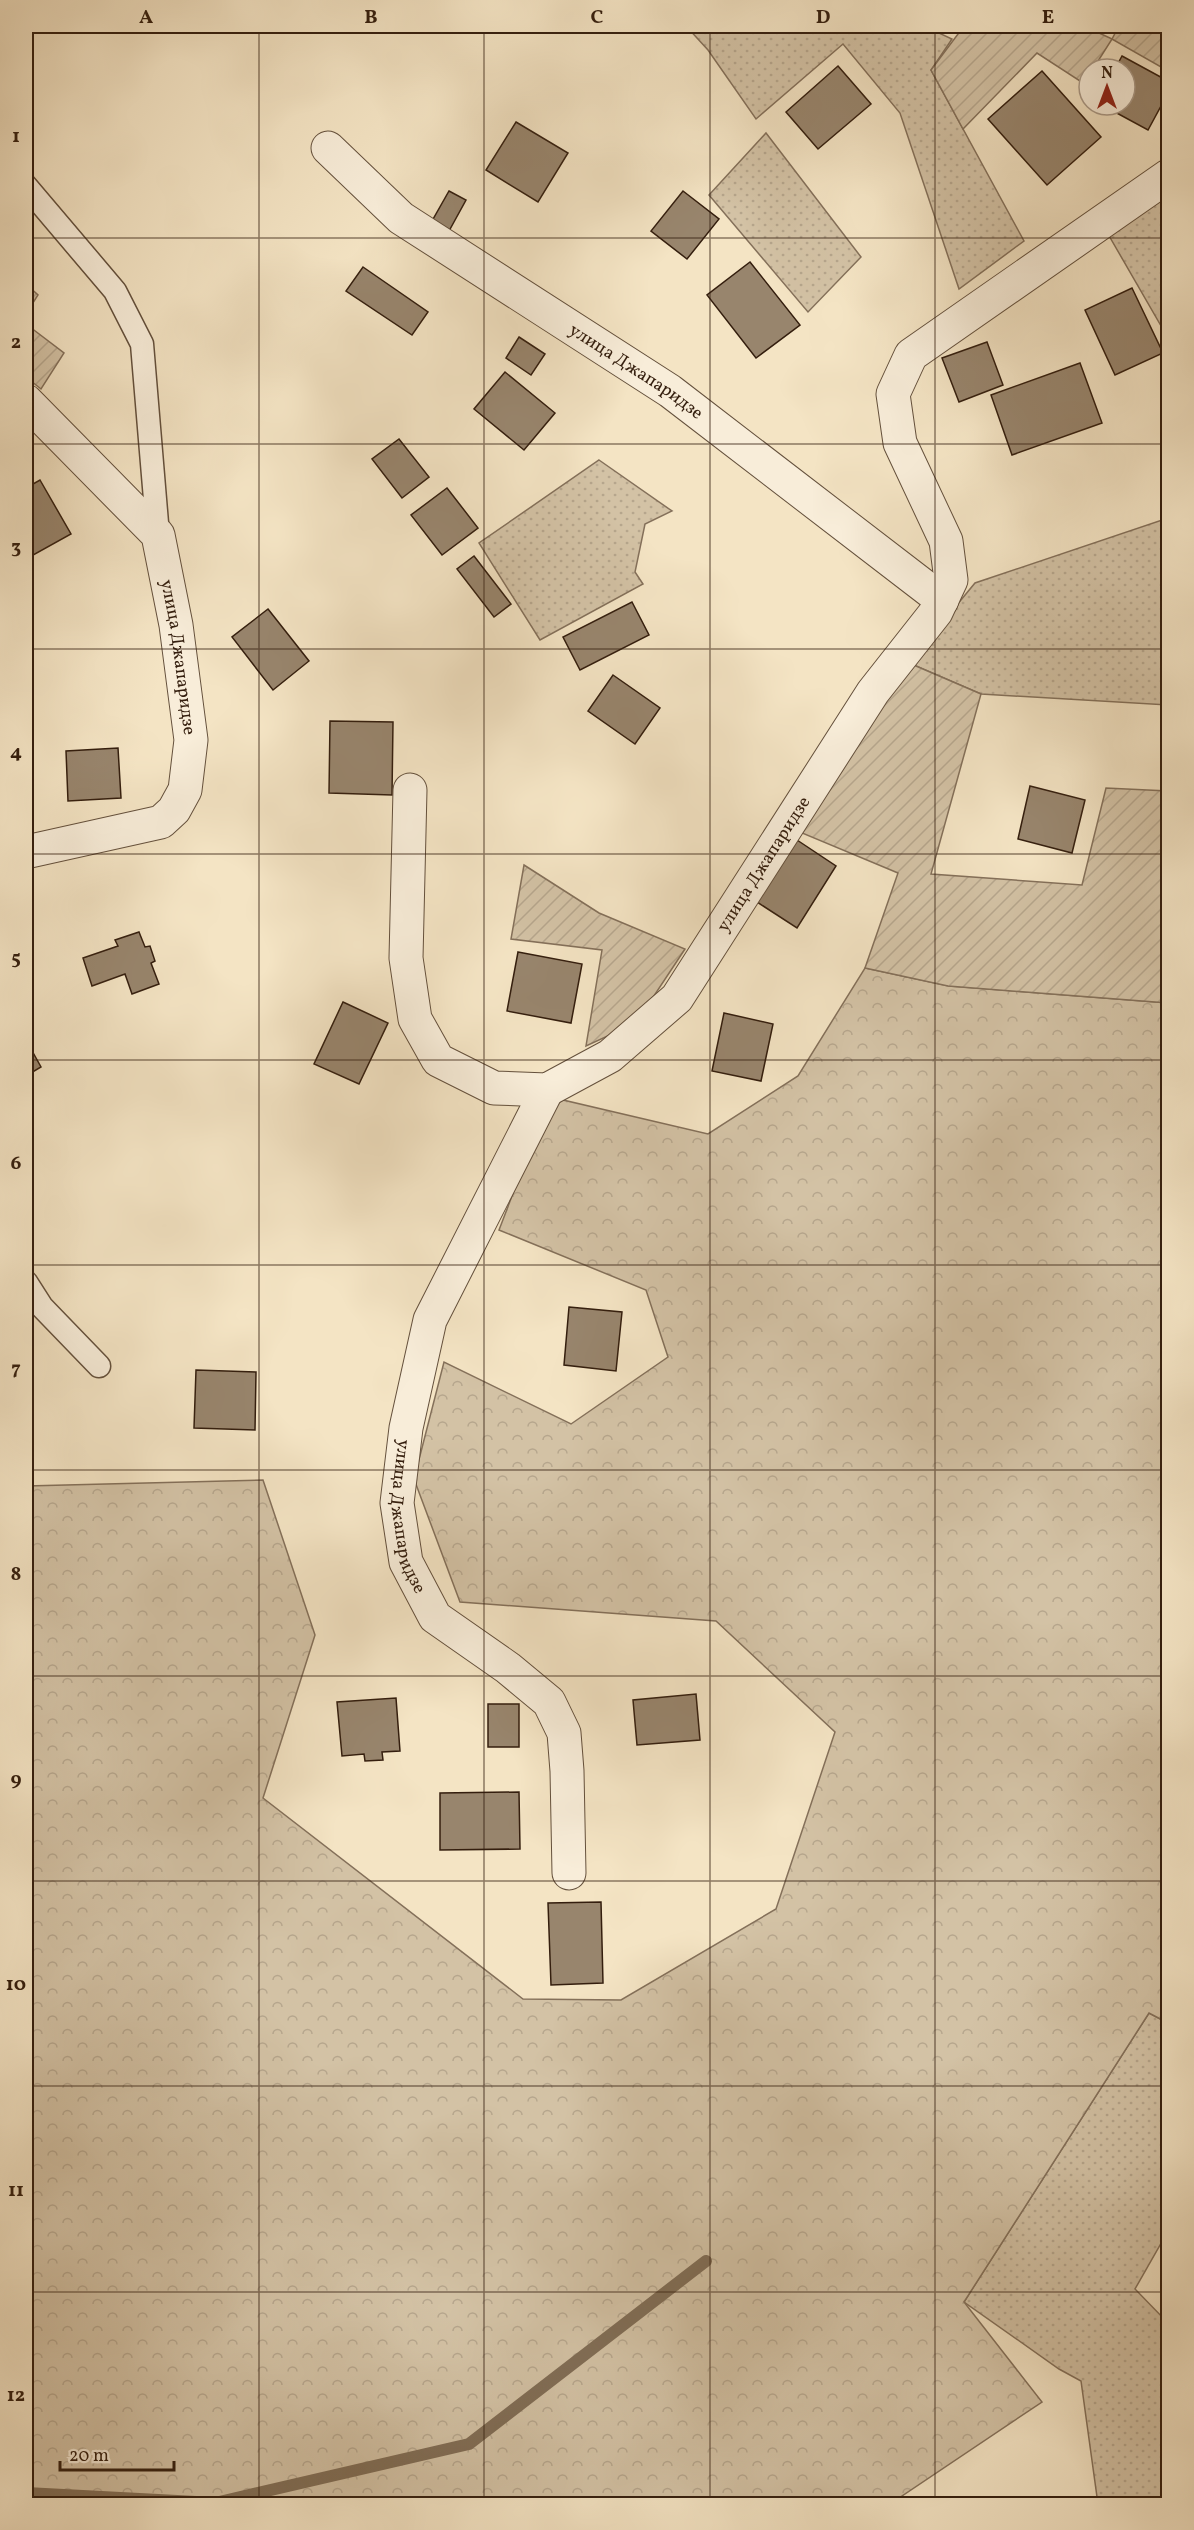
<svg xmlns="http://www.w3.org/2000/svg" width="1194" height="2530" font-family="Vollkorn,serif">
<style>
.grass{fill:url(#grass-dots);stroke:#84705a;stroke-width:1.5}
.forest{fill:url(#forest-crowns);stroke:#84705a;stroke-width:1.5}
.garden{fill:url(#garden-furrows);stroke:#84705a;stroke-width:1.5}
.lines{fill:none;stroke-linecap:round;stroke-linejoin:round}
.stream{stroke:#806d56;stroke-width:12}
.building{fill:#98856d;stroke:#341e0e;stroke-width:1.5}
.service-casing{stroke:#64503c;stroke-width:25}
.minor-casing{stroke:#64503c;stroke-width:35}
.service{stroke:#f8edd9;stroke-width:22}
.minor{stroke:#f8edd9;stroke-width:33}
.grid{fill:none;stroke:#341e0e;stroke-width:1.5;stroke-opacity:0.55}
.labels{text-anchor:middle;stroke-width:6;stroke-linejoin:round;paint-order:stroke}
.street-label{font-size:18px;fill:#341e0e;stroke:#f8edd9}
.neatline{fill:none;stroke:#341e0e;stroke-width:2}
.grid-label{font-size:20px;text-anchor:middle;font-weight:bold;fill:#341e0e}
</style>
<defs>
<pattern id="grass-dots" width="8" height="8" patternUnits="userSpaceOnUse" patternTransform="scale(1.5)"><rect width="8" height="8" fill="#d3c2a5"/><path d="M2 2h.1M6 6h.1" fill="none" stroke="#b6a68d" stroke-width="1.8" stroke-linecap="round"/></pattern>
<pattern id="forest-crowns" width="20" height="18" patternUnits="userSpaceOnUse" patternTransform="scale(1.5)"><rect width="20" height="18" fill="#d3c2a5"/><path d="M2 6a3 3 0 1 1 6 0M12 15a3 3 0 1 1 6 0" fill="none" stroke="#b6a68d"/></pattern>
<pattern id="garden-furrows" width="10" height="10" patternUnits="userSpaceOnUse" patternTransform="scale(1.5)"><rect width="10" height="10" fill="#d3c2a5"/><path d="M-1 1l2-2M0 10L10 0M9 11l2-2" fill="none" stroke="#b6a68d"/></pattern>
</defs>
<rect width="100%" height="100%" fill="#f4e4c4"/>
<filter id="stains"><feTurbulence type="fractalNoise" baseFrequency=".00333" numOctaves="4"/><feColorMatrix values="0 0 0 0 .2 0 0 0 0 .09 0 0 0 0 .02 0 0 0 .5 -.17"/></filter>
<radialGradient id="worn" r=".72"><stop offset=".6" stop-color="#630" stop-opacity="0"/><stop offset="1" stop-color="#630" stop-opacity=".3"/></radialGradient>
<g class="grass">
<path d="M 686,26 L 924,26 L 952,39 L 931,70 L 1024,241 L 959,289 L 900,113 L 843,44 L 756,119 L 708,50 Z"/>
<path d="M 766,133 L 861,257 L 808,312 L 709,195 Z"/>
<path d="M 1168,190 L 1168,338 L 1108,234 Z"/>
<path d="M 599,460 L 672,511 L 645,524 L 635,572 L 643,584 L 540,640 L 479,543 Z"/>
<path d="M 1168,518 L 1168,705 L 981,694 L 909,663 L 975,583 Z"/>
<path d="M 1149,2013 L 1168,2023 L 1168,2231 L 1135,2289 L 1168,2323 L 1168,2504 L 1098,2504 L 1081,2381 L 1059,2369 L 964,2302 Z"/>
</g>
<path class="forest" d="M 865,968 L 949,986 L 1168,1003 L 1168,2023 L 1149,2013 L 964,2302 L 1042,2402 L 890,2504 L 26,2504 L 26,1486 L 263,1480 L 315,1635 L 263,1798 L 523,1999 L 621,2000 L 776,1909 L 835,1732 L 716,1621 L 460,1602 L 414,1479 L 444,1362 L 571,1424 L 668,1357 L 646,1290 L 499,1230 L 550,1097 L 708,1134 L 798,1076 Z"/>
<g class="garden">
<path d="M 964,26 L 1084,26 L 1112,39 L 1119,26 L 1168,26 L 1168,71 L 1112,39 L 1093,69 L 1089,69 L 1089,74 L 1083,83 L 1037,53 L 963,129 L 931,70 Z"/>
<path d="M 26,284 L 38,295 L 26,314 Z"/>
<path d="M 26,324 L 64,353 L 41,389 L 26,377 Z"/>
<path d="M 909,663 L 981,694 L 931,874 L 1082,885 L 1106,788 L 1168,791 L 1168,1003 L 948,986 L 865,968 L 898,873 L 802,833 Z"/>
<path d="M 524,865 L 599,913 L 685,949 L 636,1023 L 586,1046 L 602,950 L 511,939 Z"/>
</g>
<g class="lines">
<path class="stream" d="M 26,2493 L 215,2503 L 469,2444 L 706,2261"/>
</g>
<g class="building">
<path d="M 1122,56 L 1168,81 L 1168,93 L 1148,130 L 1102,105 L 1125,105 L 1125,69 L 1115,69 Z"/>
<path d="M 838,66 L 871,104 L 818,149 L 786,112 Z"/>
<path d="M 1042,71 L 1101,137 L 1047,185 L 988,119 Z"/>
<path d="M 516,122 L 568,153 L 538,202 L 486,170 Z"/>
<path d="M 449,191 L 466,200 L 449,231 L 432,221 Z"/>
<path d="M 683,191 L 719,219 L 687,259 L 651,231 Z"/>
<path d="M 750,262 L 800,325 L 756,358 L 707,295 Z"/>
<path d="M 363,267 L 428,312 L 412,335 L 346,291 Z"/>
<path d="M 1132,288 L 1163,353 L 1115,375 L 1085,310 Z"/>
<path d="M 519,337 L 545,354 L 531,375 L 506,358 Z"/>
<path d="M 987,342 L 1003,385 L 959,402 L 942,358 Z"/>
<path d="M 1080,363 L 1102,423 L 1012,455 L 991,395 Z"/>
<path d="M 505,372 L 555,413 L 524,450 L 474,409 Z"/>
<path d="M 399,439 L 429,477 L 402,498 L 372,459 Z"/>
<path d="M 40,480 L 71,534 L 26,559 L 26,488 Z"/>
<path d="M 447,488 L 478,528 L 442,555 L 411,515 Z"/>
<path d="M 474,556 L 511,604 L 494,617 L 457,569 Z"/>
<path d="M 632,602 L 649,635 L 580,670 L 563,637 Z"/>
<path d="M 268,609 L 309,661 L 273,690 L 232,637 Z"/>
<path d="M 613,675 L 660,708 L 635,744 L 588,711 Z"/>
<path d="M 330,721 L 393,722 L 392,795 L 329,793 Z"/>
<path d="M 118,748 L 121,798 L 68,801 L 66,751 Z"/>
<path d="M 1030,786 L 1085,800 L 1072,853 L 1018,839 Z"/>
<path d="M 797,840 L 836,866 L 797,928 L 757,902 Z"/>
<path d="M 139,932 L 145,947 L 150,946 L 155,961 L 151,963 L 159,984 L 132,994 L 125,974 L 92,986 L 83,958 L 118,946 L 115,940 Z"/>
<path d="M 518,952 L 582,964 L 571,1023 L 507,1011 Z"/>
<path d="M 343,1002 L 388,1023 L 359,1084 L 314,1064 Z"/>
<path d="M 724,1013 L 773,1024 L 761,1081 L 712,1071 Z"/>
<path d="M 26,1040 L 41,1067 L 26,1076 Z"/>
<path d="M 569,1307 L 622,1312 L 616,1371 L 564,1365 Z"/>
<path d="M 196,1370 L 256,1372 L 255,1430 L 194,1428 Z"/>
<path d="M 696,1694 L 700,1740 L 637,1745 L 633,1700 Z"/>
<path d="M 396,1698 L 400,1751 L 382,1752 L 383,1760 L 365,1761 L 364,1754 L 342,1756 L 337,1702 Z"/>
<rect x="488" y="1704" width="31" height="43"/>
<path d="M 519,1792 L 520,1849 L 440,1850 L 440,1793 Z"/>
<path d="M 601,1902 L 603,1983 L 551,1985 L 548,1903 Z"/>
</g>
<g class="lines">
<defs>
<g id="service">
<path d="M 26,186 L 115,291 L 142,344 L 158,535"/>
<path d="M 26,1282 L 42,1307 L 99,1366"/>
</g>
<g id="minor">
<path id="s1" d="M 328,148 L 401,218 L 670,391 L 942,600"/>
<path id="s2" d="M 26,401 L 158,535 L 176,625 L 191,740 L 185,790 L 174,810 L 161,822 L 26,852"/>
<path id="s3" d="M 410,790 L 406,958 L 415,1019 L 438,1060 L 494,1088 L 547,1090 L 610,1056 L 677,998 L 873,692 L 936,612 L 951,580 L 946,541 L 900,443 L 893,394 L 911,355 L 1168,176"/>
<path id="s4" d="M 547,1090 L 430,1320 L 406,1428 L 397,1503 L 406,1562 L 435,1617 L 508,1668 L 549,1702 L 564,1733 L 567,1771 L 569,1873"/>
</g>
</defs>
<use href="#service" class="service-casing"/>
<use href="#minor" class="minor-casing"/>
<use href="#service" class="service"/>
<use href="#minor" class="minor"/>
</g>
<path class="grid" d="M 259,26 L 259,2504M 484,26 L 484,2504M 710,26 L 710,2504M 935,26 L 935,2504M 26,238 L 1168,238M 26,444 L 1168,444M 26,649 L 1168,649M 26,854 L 1168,854M 26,1060 L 1168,1060M 26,1265 L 1168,1265M 26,1470 L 1168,1470M 26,1676 L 1168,1676M 26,1881 L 1168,1881M 26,2086 L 1168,2086M 26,2292 L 1168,2292"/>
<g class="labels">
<g class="street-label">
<text dy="6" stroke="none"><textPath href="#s1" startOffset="382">улица Джапаридзе</textPath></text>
<text dy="6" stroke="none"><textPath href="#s2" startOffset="312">улица Джапаридзе</textPath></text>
<text dy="6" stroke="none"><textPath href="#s3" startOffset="712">улица Джапаридзе</textPath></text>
<text dy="6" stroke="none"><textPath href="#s4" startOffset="459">улица Джапаридзе</textPath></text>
</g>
</g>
<rect width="1194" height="2530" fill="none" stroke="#f4e4c4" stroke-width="66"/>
<g transform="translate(1107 87)"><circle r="28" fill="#f8edd9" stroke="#aa9a88" stroke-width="1.5"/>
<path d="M0-4.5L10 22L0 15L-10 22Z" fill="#8f2418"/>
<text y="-9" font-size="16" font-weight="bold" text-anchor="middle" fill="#341e0e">N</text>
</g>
<path d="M60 2461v9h114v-9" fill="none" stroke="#341e0e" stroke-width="3"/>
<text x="69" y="2461" font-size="18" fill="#341e0e" stroke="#f8edd9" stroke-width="4.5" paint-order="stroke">20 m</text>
<rect x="33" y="33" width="1128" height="2464" class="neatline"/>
<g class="grid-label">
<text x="146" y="23">A</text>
<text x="371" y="23">B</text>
<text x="597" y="23">C</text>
<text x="823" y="23">D</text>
<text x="1048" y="23">E</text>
<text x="16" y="142">1</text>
<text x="16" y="348">2</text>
<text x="16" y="553">3</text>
<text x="16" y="758">4</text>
<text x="16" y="964">5</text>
<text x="16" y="1169">6</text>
<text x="16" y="1374">7</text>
<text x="16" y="1580">8</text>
<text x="16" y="1785">9</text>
<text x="16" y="1990">10</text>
<text x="16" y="2196">11</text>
<text x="16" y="2401">12</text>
</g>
<rect width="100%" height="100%" filter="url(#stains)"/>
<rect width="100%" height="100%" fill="url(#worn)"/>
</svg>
